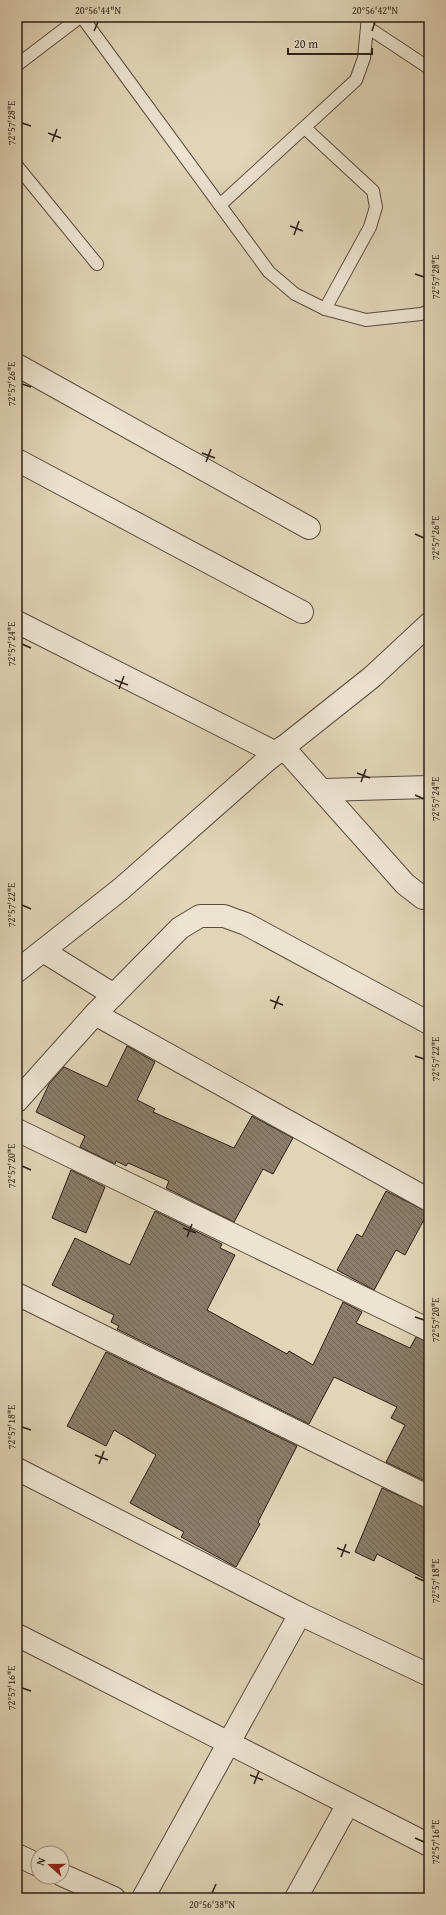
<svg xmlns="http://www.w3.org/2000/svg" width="446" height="1915" font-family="'Gentium Book Plus',serif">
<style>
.building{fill:url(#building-back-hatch);stroke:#2d1f15}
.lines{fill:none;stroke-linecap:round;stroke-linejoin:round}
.lane-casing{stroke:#5a4c3e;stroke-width:14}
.street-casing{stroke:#5a4c3e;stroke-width:24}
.lane{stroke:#ece3d0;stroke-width:12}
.street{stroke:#ece3d0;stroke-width:22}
.ticks{fill:none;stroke:#2d1f15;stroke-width:1.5}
.neatline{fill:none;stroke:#2d1f15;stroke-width:1.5}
.ticks-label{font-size:10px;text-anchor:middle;fill:#2d1f15}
</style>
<defs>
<pattern id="building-back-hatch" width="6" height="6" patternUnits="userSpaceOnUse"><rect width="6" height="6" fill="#8b7d69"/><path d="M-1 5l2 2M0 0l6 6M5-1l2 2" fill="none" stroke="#726655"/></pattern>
</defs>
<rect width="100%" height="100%" fill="#e1d4b7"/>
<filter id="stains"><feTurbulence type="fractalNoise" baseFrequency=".005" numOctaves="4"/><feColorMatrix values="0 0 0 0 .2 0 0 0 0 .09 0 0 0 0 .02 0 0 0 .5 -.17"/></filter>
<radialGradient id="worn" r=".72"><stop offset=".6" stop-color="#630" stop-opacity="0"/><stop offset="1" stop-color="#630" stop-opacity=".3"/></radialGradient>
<g class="building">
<path d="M 127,1046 L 155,1062 L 137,1100 L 155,1109 L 153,1112 L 234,1148 L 252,1116 L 293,1138 L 273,1174 L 263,1169 L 234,1222 L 166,1188 L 169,1181 L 128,1163 L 126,1166 L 116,1161 L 115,1164 L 80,1147 L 85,1136 L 36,1112 L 49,1084 L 64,1067 L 107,1087 Z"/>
<path d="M 71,1170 L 105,1187 L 86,1233 L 52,1218 Z"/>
<path d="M 386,1191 L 428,1212 L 405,1255 L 396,1250 L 374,1290 L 337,1270 L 357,1234 L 362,1237 Z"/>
<path d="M 155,1211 L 222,1244 L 220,1248 L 235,1255 L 207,1310 L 287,1354 L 289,1351 L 313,1365 L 343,1302 L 362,1312 L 356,1323 L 410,1348 L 416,1337 L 429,1342 L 429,1483 L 386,1462 L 405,1425 L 391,1418 L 397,1407 L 334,1377 L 309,1424 L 117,1329 L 119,1326 L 111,1322 L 114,1315 L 52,1285 L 75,1238 L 130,1265 Z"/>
<path d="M 106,1352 L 297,1446 L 258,1522 L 260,1524 L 236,1567 L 181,1537 L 184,1532 L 130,1503 L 156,1455 L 114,1430 L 106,1446 L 67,1426 Z"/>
<path d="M 382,1488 L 429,1509 L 429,1581 L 377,1554 L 374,1561 L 355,1552 Z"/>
</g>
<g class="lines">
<defs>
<g id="lane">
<path d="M 82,17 L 269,272 L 295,294 L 325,309 L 366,320 L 421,314 L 429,311"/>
<path d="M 367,27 L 429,68"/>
<path d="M 17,65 L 80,17"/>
<path d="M 305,128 L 373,191 L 376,207 L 370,227 L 325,309"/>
<path d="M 17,166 L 97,264"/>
<path d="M 220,205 L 356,80 L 364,58 L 368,17"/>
</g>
<g id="street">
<path d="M 17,365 L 309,528"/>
<path d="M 17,460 L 302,612"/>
<path d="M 17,622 L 276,753"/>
<path d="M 283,747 L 405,884 L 423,898 L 429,899"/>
<path d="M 322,790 L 429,787"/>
<path d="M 43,951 L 114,995"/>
<path d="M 17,971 L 121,889 L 265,762 L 372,677 L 429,624"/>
<path d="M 95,1014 L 429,1200"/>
<path d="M 17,1101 L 95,1014 L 180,928 L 200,916 L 224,916 L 246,924 L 429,1023"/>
<path d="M 17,1130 L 429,1330"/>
<path d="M 17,1294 L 429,1497"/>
<path d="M 17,1469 L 300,1614 L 429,1675"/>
<path d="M 17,1635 L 429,1845"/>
<path d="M 17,1855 L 38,1865"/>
<path d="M 62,1875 L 114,1898"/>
<path d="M 143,1898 L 300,1614"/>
<path d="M 296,1898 L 348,1804"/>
</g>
</defs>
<use href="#lane" class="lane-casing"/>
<use href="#street" class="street-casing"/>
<use href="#lane" class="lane"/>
<use href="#street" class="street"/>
</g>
<path class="ticks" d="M 94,31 L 98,22M 372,31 L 375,22M 22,123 L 31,126M 48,133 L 61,138M 52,142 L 57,129M 290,226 L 303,231M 294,235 L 299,221M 415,274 L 424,277M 22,384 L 31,387M 202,453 L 215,458M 206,462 L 211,449M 415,534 L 424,538M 22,644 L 31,648M 115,680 L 128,685M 119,689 L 124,676M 357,773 L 370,778M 361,782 L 366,769M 415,795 L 424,799M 22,905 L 31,909M 270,1000 L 283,1005M 274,1009 L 279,996M 415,1056 L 424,1059M 22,1166 L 31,1170M 183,1228 L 196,1233M 187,1237 L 192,1224M 415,1317 L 424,1320M 22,1427 L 31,1430M 95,1455 L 108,1460M 99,1464 L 104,1451M 337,1548 L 350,1553M 341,1557 L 346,1544M 415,1577 L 424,1581M 22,1688 L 31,1691M 250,1775 L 263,1780M 254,1784 L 259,1771M 415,1838 L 424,1842M 212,1893 L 216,1884"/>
<rect width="446" height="1915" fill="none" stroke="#e1d4b7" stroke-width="44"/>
<g transform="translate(50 1865) rotate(291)"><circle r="19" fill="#ece3d0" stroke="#a09585"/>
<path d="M0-3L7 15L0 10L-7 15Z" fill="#8f2418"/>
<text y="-6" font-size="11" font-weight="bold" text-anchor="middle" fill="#2d1f15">N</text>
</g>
<path d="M288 48v6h84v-6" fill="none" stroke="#2d1f15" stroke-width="2"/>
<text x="294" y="48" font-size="12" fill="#2d1f15" stroke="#ece3d0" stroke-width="3" paint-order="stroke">20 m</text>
<rect x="22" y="22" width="402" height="1871" class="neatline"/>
<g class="ticks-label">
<text x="98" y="14">20°56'44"N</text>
<text x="375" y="14">20°56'42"N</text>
<text transform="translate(11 123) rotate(-90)" y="4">72°57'28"E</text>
<text transform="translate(435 277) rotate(-90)" y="4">72°57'28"E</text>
<text transform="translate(11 384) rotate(-90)" y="4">72°57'26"E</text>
<text transform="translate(435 538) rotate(-90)" y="4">72°57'26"E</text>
<text transform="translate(11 644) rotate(-90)" y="4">72°57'24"E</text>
<text transform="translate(435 799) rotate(-90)" y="4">72°57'24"E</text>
<text transform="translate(11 905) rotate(-90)" y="4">72°57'22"E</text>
<text transform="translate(435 1059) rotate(-90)" y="4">72°57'22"E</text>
<text transform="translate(11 1166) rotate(-90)" y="4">72°57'20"E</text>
<text transform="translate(435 1320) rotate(-90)" y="4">72°57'20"E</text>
<text transform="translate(11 1427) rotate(-90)" y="4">72°57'18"E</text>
<text transform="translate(435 1581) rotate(-90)" y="4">72°57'18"E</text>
<text transform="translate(11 1688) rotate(-90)" y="4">72°57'16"E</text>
<text transform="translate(435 1842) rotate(-90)" y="4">72°57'16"E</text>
<text x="212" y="1908">20°56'38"N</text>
</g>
<rect width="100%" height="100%" filter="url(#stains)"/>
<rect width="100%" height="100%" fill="url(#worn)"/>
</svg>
